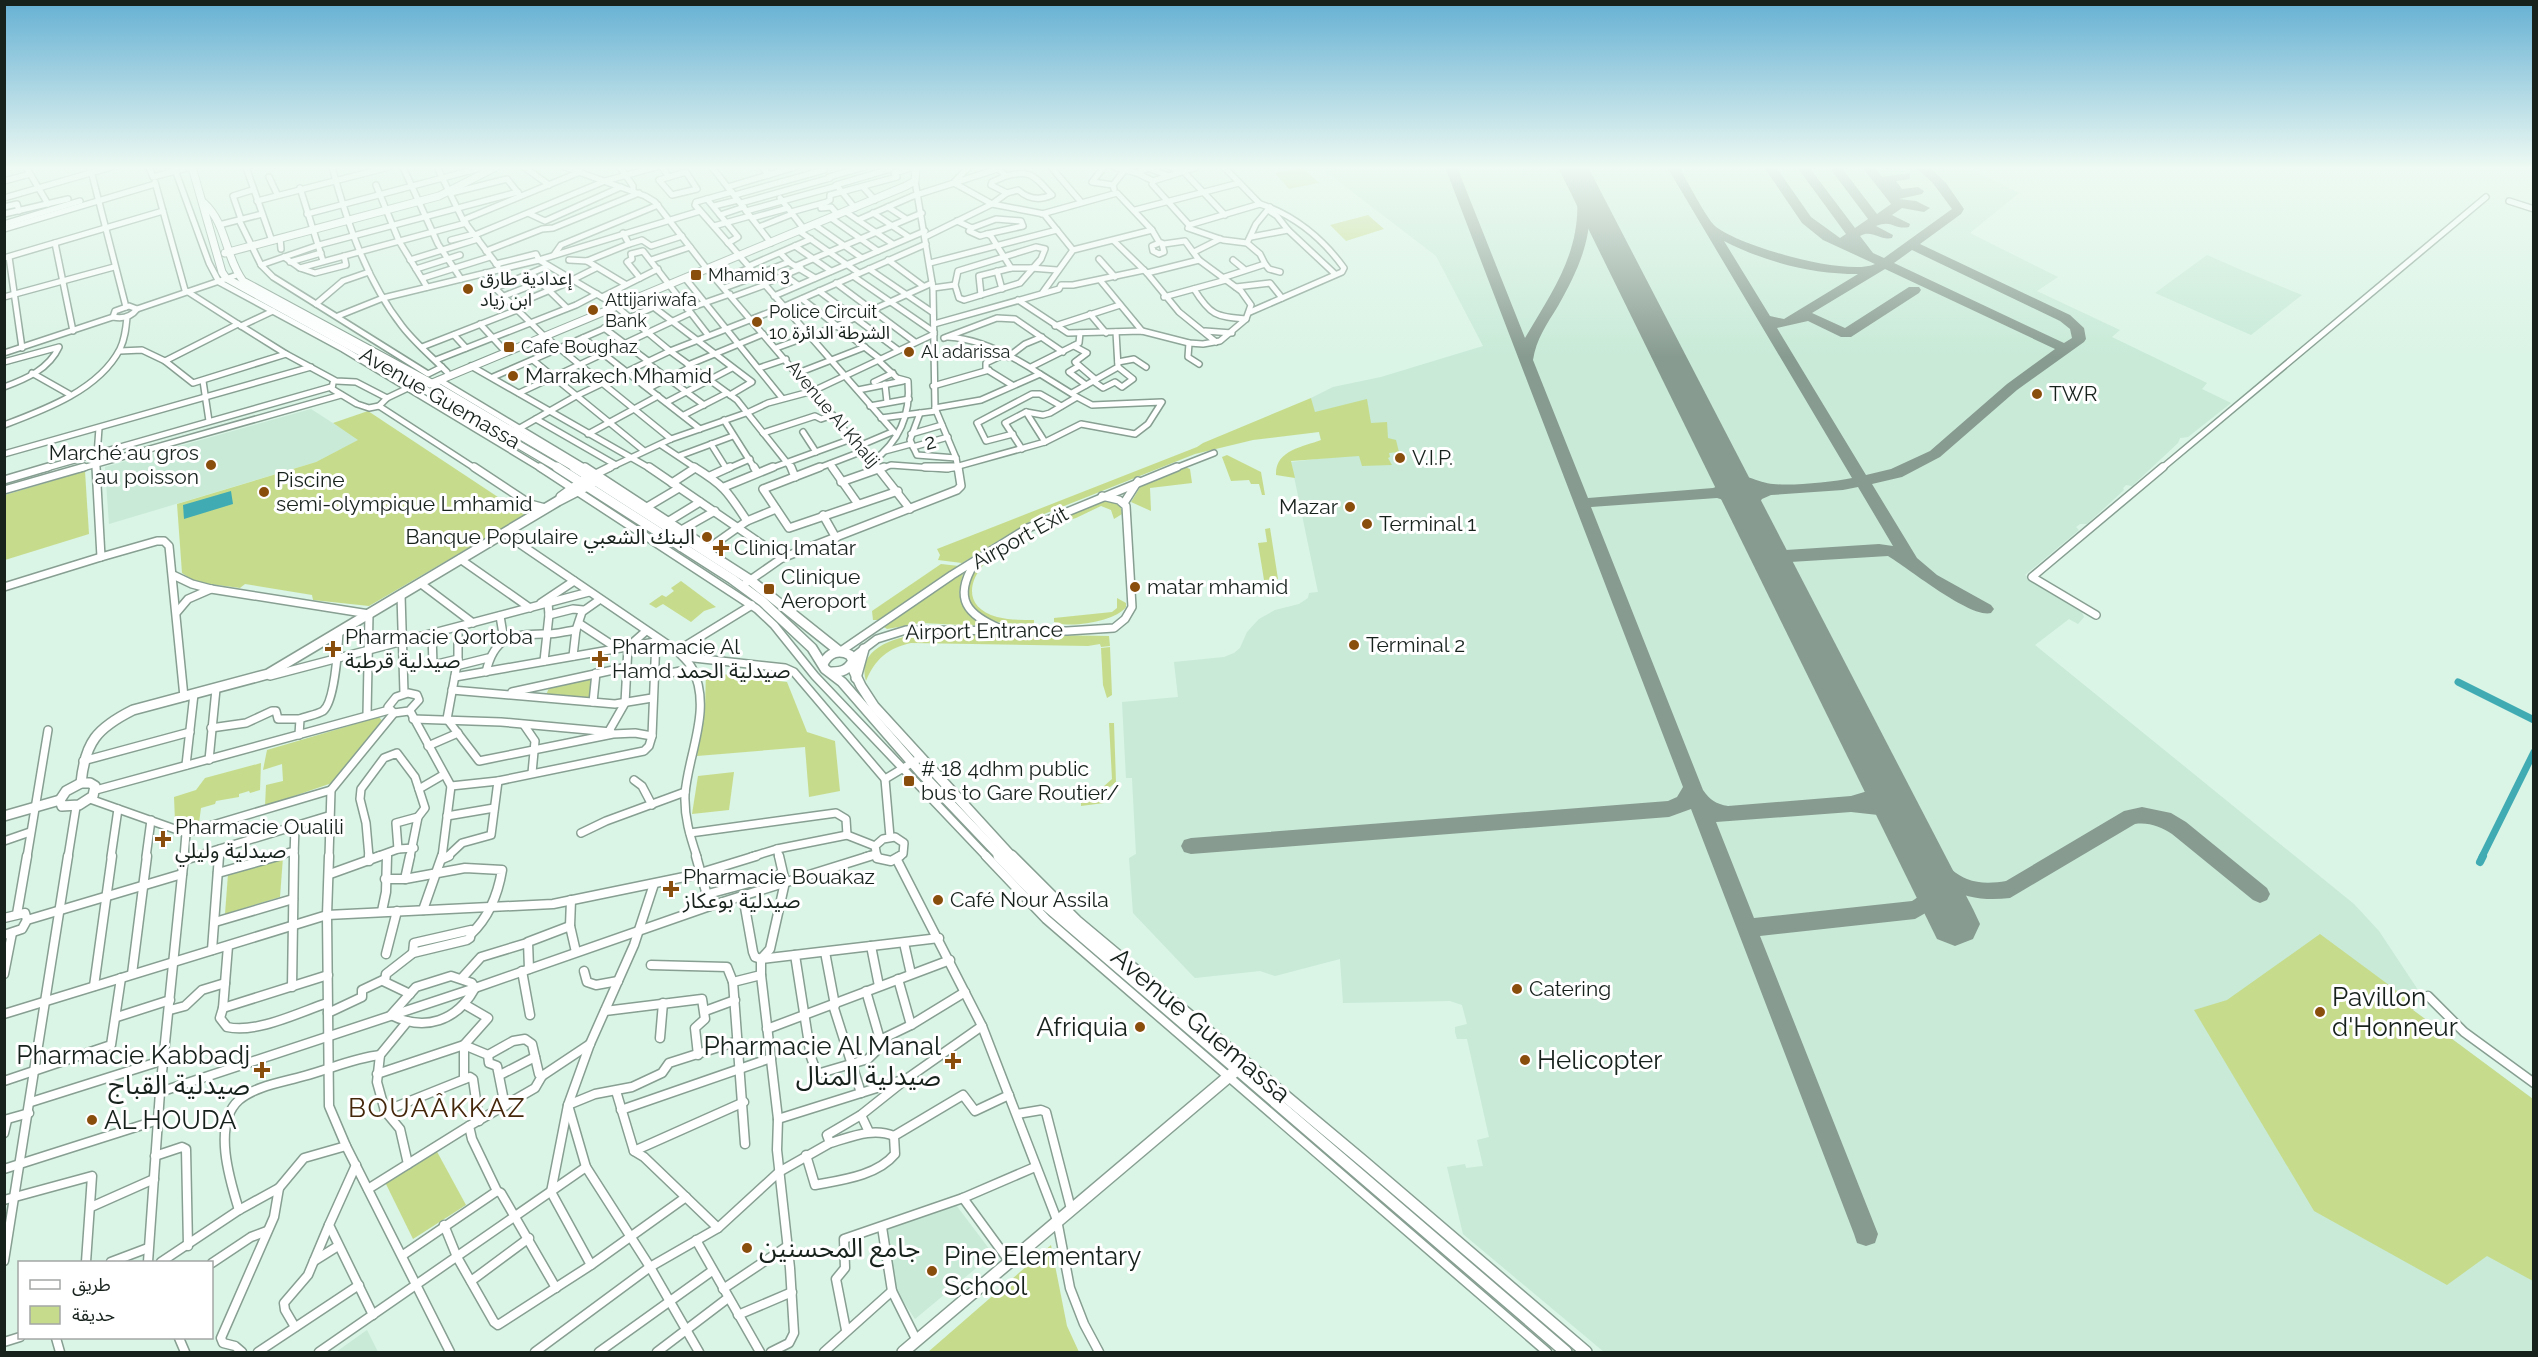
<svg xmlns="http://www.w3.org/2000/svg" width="2538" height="1357" font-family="Raleway,'Noto Sans Arabic',sans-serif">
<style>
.built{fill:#c8ead7}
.green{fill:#c6dc8c}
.water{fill:#41abb3}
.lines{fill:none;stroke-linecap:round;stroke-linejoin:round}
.canal-far1{stroke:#41abb3;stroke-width:7}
.canal{stroke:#41abb3;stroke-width:8}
.taxiway{fill:#889b90;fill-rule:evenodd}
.runway{fill:#889b90;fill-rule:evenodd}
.street-far2-casing{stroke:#879f92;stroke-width:8}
.street-far1-casing{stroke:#879f92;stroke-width:10}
.street-casing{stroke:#879f92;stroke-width:11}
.secondary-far2-casing{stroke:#879f92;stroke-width:9}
.secondary-far1-casing{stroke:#879f92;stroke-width:12}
.secondary-casing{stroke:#879f92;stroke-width:14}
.street-far2{stroke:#fff;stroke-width:5}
.street-far1{stroke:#fff;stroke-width:7}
.street{stroke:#fff;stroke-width:8}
.secondary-far2{stroke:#fff;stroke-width:7}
.secondary-far1{stroke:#fff;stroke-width:9}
.secondary{stroke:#fff;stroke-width:11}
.poi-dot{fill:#8a4e0c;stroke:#fff;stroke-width:2}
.labels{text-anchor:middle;stroke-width:6;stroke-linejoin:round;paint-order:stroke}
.far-poi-label{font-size:18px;fill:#18221d;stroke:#fff;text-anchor:start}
.far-street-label{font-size:18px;fill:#18221d;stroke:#fff}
.poi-label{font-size:21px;fill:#18221d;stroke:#fff;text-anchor:start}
.street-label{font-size:21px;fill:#18221d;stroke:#fff}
.near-poi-label{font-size:26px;fill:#18221d;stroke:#fff;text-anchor:start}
.near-street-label{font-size:26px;fill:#18221d;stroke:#fff}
.near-neighbourhood-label{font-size:27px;letter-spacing:1.5px;fill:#45270b;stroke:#fff}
</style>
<rect width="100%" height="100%" fill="#daf4e5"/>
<g class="built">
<path d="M 1320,167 L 1966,167 L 2019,193 L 1970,233 L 2058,277 L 2037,291 L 2120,330 L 2112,337 L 2207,383 L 2202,389 L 2231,403 L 2188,437 L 2180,438 L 2178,443 L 2132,486 L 2126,485 L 2123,488 L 2124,490 L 2087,524 L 2080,524 L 2076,527 L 2079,530 L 2025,575 L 2080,608 L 2084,617 L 2078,624 L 2069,619 L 2035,645 L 2354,904 L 2379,931 L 2422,996 L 2413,1010 L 2533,1099 L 2533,1352 L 1604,1352 L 1463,1234 L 1447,1167 L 1465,1164 L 1466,1168 L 1483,1166 L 1477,1140 L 1489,1137 L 1467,1039 L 1457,1039 L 1455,1032 L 1455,1027 L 1467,1024 L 1462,1005 L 1450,1001 L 1343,1003 L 1340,959 L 1275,976 L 1260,971 L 1195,978 L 1190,973 L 1133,913 L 1129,858 L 1136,854 L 1132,778 L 1126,778 L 1122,702 L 1178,697 L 1174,662 L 1224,657 L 1234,653 L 1240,648 L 1247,632 L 1259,619 L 1275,610 L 1299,604 L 1308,598 L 1309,593 L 1318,592 L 1291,462 L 1325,458 L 1311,398 L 1333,387 L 1381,377 L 1483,346 L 1436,256 Z"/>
<path d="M 2207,255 L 2239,269 L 2302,295 L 2251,335 L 2155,293 Z"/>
<path d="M 311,409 L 359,440 L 316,462 L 109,524 L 105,467 Z"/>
<path d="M 956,1205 L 993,1254 L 915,1319 L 895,1289 L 887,1229 Z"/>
<path d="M 367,1330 L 378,1352 L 336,1352 Z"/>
</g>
<g class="green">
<path d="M 1302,167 L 1319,183 L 1289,189 L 1275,173 Z"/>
<path d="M 1368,215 L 1384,229 L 1346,241 L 1330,225 Z"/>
<path d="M 1311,398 L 1315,412 L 1367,399 L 1371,423 L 1387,422 L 1388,438 L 1396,440 L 1399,452 L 1389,453 L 1390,457 L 1388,458 L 1392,465 L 1362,466 L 1359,456 L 1291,461 L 1295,478 L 1276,475 C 1275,450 1303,447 1321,440 L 1319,432 L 1253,440 L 1195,454 L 1039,516 L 962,563 L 938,560 L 940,555 L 937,549 L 1197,447 L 1203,443 Z"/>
<path d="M 368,411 L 525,515 L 369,606 L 313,600 L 312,595 L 245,584 L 240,588 L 195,582 L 182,573 L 177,504 L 316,462 L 358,440 L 333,423 Z"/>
<path d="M 1227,455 L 1261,472 L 1265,495 L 1262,495 L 1259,484 L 1251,484 L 1249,480 L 1231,481 L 1222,457 Z"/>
<path d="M 1185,467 L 1190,469 L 1192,483 L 1150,488 L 1151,511 L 1131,502 L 1142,484 Z"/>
<path d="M 85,471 L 89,534 L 5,560 L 5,495 Z"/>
<path d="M 1103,500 L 1114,502 L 1121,507 L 1122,514 L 1114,519 L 1111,510 L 1101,506 L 1076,518 L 1052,525 L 1050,522 Z"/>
<path d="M 1270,528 L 1278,579 L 1264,580 L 1258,543 L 1267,542 L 1265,529 Z"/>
<path d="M 983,561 L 985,563 C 966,584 966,608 997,617 C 1009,620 1022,620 1034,620 L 1034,624 C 1020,623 1004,625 991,620 C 963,610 959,579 983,561 Z"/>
<path d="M 941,564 L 959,566 L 878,620 L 873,620 L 872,611 Z"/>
<path d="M 964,571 C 958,589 956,604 973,617 C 977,620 982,623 983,626 L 921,623 L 887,629 L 884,627 L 885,624 Z"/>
<path d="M 681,581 L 716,607 L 704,611 L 691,622 L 663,604 L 656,608 L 649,604 L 662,595 L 666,597 L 674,591 L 671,588 Z"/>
<path d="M 1117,598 L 1126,603 L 1126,607 C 1116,621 1070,629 1054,622 L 1054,618 L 1112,612 L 1117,608 Z"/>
<path d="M 928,633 L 1109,636 L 1110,646 L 1101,647 L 1100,644 L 1088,646 L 911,643 C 888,648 875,659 866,681 C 855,645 904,635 928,633 Z"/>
<path d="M 1110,647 L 1112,695 L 1107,698 L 1103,685 L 1101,648 Z"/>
<path d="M 706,672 L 787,682 L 807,732 L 835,741 L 840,791 L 809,797 L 805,747 L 697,756 L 705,709 Z"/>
<path d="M 591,678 L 591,700 L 546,695 L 549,688 Z"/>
<path d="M 379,717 L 383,722 L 332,783 L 265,806 L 266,785 L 283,781 L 282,764 L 263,770 L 267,750 Z"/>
<path d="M 1109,723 L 1114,723 L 1116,782 L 1104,792 L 1104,803 L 1081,806 L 1081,802 L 1099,800 L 1103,787 L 1112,779 Z"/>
<path d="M 261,763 L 260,790 L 250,793 L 249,791 L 239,794 L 239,797 L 216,801 L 215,804 L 201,808 L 199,823 L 191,828 L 175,821 L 174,797 L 196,790 L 205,778 Z"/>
<path d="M 734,772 L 729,810 L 692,814 L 698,776 Z"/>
<path d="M 283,857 L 280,897 L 225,914 L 228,874 Z"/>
<path d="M 2320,934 L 2416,1005 L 2413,1010 L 2533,1099 L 2533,1281 L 2487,1256 L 2447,1285 L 2314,1211 L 2194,1010 L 2227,1000 Z"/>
<path d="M 435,1148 L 466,1205 L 413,1239 L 384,1180 Z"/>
<path d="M 1051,1245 L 1067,1326 L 1079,1352 L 928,1352 Z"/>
</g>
<path class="water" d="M 231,491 L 233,504 L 184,519 L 183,505 Z"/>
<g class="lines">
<g class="canal-far1">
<path d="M 2458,682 L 2534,720"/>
<path d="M 2482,857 L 2534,752"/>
</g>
<path class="canal" d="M 2480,862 L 2483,856"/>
<g class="taxiway">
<path d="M 1445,167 L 1457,167 L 1525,338 C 1555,287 1584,248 1576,186 L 1582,182 L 1588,186 C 1595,233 1581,265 1558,306 C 1547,324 1536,339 1533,360 L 1588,498 L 1713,488 L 1721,485 L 1724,472 C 1734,470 1759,483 1773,484 C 1794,486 1832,482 1852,478 L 1667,167 L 1679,167 C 1686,179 1707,219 1715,226 C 1738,246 1848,277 1875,264 L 1823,240 L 1802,223 L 1764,167 L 1776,167 L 1811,217 L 1840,238 L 1846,234 L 1797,167 L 1809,167 L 1855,228 L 1868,219 L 1829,167 L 1841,167 L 1877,214 L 1891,204 L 1862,167 L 1874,167 L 1882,177 L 1910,173 L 1910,179 L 1896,181 L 1902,189 L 1918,187 L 1924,191 L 1922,194 L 1899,199 L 1916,201 L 1930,208 L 1924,212 L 1902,208 L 1892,215 L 1910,224 L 1909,227 C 1894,230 1892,219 1876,226 L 1893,235 L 1892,238 C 1880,241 1872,229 1860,236 L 1873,253 L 1884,258 L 1952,209 L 1932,182 L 1915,167 L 1929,167 L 1946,183 L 1964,209 L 1961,214 L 1920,244 L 2070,315 L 2084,328 L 2086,339 L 2084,342 L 2017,390 L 1940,457 L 1902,477 L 1872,484 L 1917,558 L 1937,575 L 1991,605 L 1994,609 L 1991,613 C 1971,619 1908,568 1888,556 L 1772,563 L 1766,561 L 1764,557 L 1766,553 L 1772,551 L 1879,544 L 1893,546 L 1858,487 L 1843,490 L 1771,495 L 1762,499 L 1753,512 C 1739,515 1731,501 1717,498 L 1591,507 L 1703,790 C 1710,800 1716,804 1728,806 L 1851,796 L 1871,790 L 1876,773 L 1883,770 L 1890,773 C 1895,783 1891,793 1884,802 L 1907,812 L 1916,823 L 1913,829 L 1906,831 L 1878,815 L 1851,812 L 1716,822 L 1754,918 L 1912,901 C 1929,891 1919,886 1926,872 L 1912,855 L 1915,849 C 1920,847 1924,846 1929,849 C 1943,858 1948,871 1967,879 C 1979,884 1994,883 2006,881 L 2124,811 L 2142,807 L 2171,813 L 2186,822 L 2267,888 L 2270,894 L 2267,900 L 2260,903 L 2253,900 L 2172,834 C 2161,827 2149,822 2135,824 L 2010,898 C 1986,901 1966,898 1944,887 L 1936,907 L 1915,919 L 1760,936 L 1878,1234 L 1875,1243 L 1866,1246 L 1857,1243 L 1854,1234 L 1691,809 L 1669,817 L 1191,854 L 1184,852 L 1181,846 L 1184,840 L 1191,838 L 1668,801 L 1677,797 L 1683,787 ZM 1724,241 C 1765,262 1812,274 1858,274 L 1784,319 L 1770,316 ZM 1912,250 L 2060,321 L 2070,329 L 2072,338 L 2064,343 L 1894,263 ZM 1885,269 L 2055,349 L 2007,384 L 1930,451 L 1891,469 L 1866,475 L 1777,328 L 1808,321 L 1841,337 L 1851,337 L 1919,293 L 1921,290 L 1919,287 L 1909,287 L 1845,328 L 1812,313 Z"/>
<path d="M 1568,167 L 1580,167 L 1580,169 L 1574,173 L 1570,172 Z"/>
</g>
<path class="runway" d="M 1558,167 L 1588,167 L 1973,909 L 1980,924 L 1973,939 L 1955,946 L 1937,939 Z"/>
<defs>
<g id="street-far2">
<path d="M 26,167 L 48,204"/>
<path d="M 90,167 L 126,307"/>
<path d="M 149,167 L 153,177 L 191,167"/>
<path d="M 174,167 L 209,263 L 219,282 L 343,349 L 542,469"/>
<path d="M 246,167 L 272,241"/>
<path d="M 332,167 C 347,222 366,280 402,326 C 415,343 432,357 447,372"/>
<path d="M 403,167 L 438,244 L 461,279"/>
<path d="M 437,167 L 463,220 L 498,266"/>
<path d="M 524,167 L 549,185"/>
<path d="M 565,167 L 645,196 L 655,202 L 707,269 L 878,469"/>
<path d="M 620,167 L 633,186 L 633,191"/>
<path d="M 662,167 L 669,177"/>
<path d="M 712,167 L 771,243"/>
<path d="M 762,167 L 769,175"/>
<path d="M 1051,167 L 1081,202"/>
<path d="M 1104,167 L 1092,182 L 1113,185"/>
<path d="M 1114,167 L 1137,173 L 1153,181 L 1152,184 L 1189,225"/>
<path d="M 1170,167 L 1183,171 L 1225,215"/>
<path d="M 686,172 L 697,189 L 672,195 L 659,180 Z"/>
<path d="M 894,173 L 914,167"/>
<path d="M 1137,173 L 1148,168 L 1169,176"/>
<path d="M 1006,176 C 1032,169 1035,177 1052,195 C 1039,201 1028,199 1018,190 L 1007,193"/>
<path d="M 269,177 L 277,194"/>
<path d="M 829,177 L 864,167"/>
<path d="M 4,181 L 30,174"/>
<path d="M 915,181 L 933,288 L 935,408 L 956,458 L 958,469"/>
<path d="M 955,181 L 969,167"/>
<path d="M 1153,181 L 1197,167"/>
<path d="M 155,182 L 163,211"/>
<path d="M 954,183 L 1000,168"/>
<path d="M 376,185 L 399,241 L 427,287"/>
<path d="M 836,185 L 890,169"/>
<path d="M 728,187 L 795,167"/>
<path d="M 838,187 L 855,208"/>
<path d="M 863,187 L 875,200"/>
<path d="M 300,188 L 323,261"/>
<path d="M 1114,189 L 1113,185 L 1127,167"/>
<path d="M 732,192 L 696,202 L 695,205 L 895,433"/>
<path d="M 451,193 L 507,179 L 519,194"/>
<path d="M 735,195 L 824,170"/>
<path d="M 4,198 L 111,167"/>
<path d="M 780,198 L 804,229"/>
<path d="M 707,199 L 738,237 L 728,243"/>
<path d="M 257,201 L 389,167"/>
<path d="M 2509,201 L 2534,209"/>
<path d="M 741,203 L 830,178"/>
<path d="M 714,206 L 738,200"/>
<path d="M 4,207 L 17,204 L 19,211"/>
<path d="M 888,207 L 905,218"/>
<path d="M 821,208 L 831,207 L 838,215"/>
<path d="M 1135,210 L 1239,183"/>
<path d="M 1268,210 L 1277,216 L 1288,230 L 1335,274"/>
<path d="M 746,211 L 837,186"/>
<path d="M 791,212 L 827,202 L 830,200 L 830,195 L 897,177"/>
<path d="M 846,212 L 893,244"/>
<path d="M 873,213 L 909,237"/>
<path d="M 4,214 L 68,199"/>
<path d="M 307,214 L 484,167"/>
<path d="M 530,214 L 545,221 L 621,187"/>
<path d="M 720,215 L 744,207"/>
<path d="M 752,218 L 788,208"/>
<path d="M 831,218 L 878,251"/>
<path d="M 241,219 L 233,196 L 252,190"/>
<path d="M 239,220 L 261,265 L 273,277 L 428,374 L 442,367"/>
<path d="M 463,220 L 580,172"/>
<path d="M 858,220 L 913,196 L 954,183 L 992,204 L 1044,214 L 1073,250"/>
<path d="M 957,221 L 972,228 L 996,219 L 1021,221 L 1023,226 L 987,234 L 991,236 L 1011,268"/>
<path d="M 4,224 L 80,201"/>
<path d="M 219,225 L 262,214"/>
<path d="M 815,225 L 862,258"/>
<path d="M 1189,225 L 1260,204 L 1224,167"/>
<path d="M 714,226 L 750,216"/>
<path d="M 759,227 L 792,214"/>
<path d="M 972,228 L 969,231 L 980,236 L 987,234"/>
<path d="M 1188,228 L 1223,240 L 1247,243"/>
<path d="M 4,229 L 155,184"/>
<path d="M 799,231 L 859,273"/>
<path d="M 475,235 L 605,181 L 656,167"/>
<path d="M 925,237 L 992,204 L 1007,193 L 991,185 L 992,182 L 1006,176 L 997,168"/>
<path d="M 1251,237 L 1288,230"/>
<path d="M 280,238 L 281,249"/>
<path d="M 451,240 L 474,234"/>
<path d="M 1114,241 L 1147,273 L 1179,312 L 1216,342"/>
<path d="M 55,243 L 73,331"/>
<path d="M 1159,243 L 1152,246 L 1153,251 L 1159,254 L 1164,252 L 1162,244"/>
<path d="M 629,244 L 642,240 L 651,246 L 682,236"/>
<path d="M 795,246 L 831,271"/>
<path d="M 1036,247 L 1045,249 L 1041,259 L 1020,283 L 964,300 L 959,298 L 955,285 L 958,271 Z"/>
<path d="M 486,251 L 542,229 L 553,228 L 639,193"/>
<path d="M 1194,252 L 1220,239"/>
<path d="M 780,253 L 790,263 L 815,278"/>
<path d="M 554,255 L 561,245 L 658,205"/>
<path d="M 9,257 L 22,348"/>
<path d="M 284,257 L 300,268 L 466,223"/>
<path d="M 4,258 L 163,211 L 185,290 L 238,324"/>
<path d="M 1099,259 L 1115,277"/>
<path d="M 410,260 L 478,239"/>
<path d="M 569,260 L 587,261 L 629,244 L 623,233"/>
<path d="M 651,260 L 690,247"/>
<path d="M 888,260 L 923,286"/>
<path d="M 1233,260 L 1244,269"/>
<path d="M 587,261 L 625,284"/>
<path d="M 290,262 L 321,253"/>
<path d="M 930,263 L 1057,230"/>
<path d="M 496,264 L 536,254 L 539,260 L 612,303 L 670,351 L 737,400 L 792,469"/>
<path d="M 1265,264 L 1269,269 L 1280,272"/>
<path d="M 261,265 L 319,245 L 518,192"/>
<path d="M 749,266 L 811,239"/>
<path d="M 796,266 L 922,213"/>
<path d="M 300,268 L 315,273 L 346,265 L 344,256"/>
<path d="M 1031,268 L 1057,270"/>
<path d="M 416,269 L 460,255"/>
<path d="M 869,269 L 932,312"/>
<path d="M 997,271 L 1002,289"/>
<path d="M 485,273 L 495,288 L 543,335 L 671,439"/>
<path d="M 1147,273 L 1199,260"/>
<path d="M 532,274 L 567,308"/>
<path d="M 756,275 L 789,262"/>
<path d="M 784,275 L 798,285"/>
<path d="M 853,276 L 934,332"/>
<path d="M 423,278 L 490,257"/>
<path d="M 640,278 L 627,262 L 632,259 L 631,254 L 643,251 L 708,335"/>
<path d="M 685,278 L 782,398"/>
<path d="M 1222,278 L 1265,264 L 1260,254 L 1247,243 L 1256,224 L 1270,207"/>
<path d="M 572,280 L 596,268"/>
<path d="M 717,280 L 750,268"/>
<path d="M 1100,280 L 1142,331"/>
<path d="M 836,283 L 915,342"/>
<path d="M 764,284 L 801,268"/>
<path d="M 1236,287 L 1270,283 L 1282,298"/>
<path d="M 495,288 L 548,266"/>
<path d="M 724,288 L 757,276"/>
<path d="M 933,288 L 955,285"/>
<path d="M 1194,289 C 1210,315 1216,317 1246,319"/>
<path d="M 819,291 L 898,350"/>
<path d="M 1043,292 L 1073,250 L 1152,230"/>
<path d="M 981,295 L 979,276 L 1011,268 L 1031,268"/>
<path d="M 504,296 L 540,282"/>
<path d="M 639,296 L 752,382 L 730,395"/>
<path d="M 774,296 L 925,231"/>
<path d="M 4,297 L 114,267"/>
<path d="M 602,297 L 658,269"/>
<path d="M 732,297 L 765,285"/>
<path d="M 1164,297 L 1226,280"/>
<path d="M 802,299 L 880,359"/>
<path d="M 1018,300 L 1068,333 L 1142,331 L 1189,343 L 1203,344 L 1220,341 L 1246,319 L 1251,305 L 1241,291 L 1199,260 L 1185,241 L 1164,244 L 1159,242 L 1152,230 L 1117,193 L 1042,214"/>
<path d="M 316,304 L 343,281 L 369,272"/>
<path d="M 129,306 L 137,309 C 131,317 123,319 113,317 L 115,311 Z"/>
<path d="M 512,306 L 574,280"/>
<path d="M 137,309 L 237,275"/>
<path d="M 687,309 L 730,294"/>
<path d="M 1250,312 L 1342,272 L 1344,268 C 1323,239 1294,215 1260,204"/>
<path d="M 1090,314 L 1106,333"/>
<path d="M 338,316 L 383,298 L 539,260 L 700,211"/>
<path d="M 238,324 L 286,354 L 193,383 L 165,361 Z"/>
<path d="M 480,324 L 505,351"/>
<path d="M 934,324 L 1059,289 L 1061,285 L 1073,285 L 1144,270"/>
<path d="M 241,326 L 273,311"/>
<path d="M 1055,326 L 1120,305"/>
<path d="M 604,328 L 648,361"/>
<path d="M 1205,331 L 1232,333"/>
<path d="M 454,335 L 466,348"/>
<path d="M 948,337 C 981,339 1013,356 1040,374"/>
<path d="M 583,338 L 700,429"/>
<path d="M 944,338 L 997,318 L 1015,319 L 1063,352"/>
<path d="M 1189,343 L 1188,357 L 1199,364"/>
<path d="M 1074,346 L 1087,353 L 1075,362 L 1096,380"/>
<path d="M 422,347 L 517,310"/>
<path d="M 776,348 L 837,326 L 932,283"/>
<path d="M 120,351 L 142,350 L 165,361"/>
<path d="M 4,353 L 113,317"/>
<path d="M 286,354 L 336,381 L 356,382 L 387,398"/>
<path d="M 1003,355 L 986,363 L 986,369 L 1012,385"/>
<path d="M 1008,357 L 1025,344 L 1042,337"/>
<path d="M 436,360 L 576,305 L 597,294"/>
<path d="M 534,361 L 643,450"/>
<path d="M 4,362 L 59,347 C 49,369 26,379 4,387"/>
<path d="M 646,362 L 704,405"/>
<path d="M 1118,362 L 1134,359 L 1146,367"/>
<path d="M 688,365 L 763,334"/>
<path d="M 471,366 L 651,469"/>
<path d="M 1079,366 L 1069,372 L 1086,385"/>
<path d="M 1031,367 L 1079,343 L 1080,333"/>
<path d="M 759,368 L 786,359"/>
<path d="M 32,373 L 69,394"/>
<path d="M 798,373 L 865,347"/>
<path d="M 493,377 L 677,297"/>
<path d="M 439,380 L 587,469"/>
<path d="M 203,381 L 209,421"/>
<path d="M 1093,381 L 1103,388 L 1115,382 L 1122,387 L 1133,379 L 1118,367"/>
<path d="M 874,382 L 893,373"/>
<path d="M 333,383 L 332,389 L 357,404 L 369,408 L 379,406 L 387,398 L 408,388"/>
<path d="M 885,384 L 887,402"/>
<path d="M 933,386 L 989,370"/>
<path d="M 649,388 L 691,367"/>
<path d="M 858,390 L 903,381"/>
<path d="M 519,393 L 690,313"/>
<path d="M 1072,393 L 1118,367 L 1116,332"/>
<path d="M 667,402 L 732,368"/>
<path d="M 379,406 L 476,469"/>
<path d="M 870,406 L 909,399"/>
<path d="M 935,408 L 981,400 L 1040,374 L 1077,397 L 1050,413 L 1043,415 L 1026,412 L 1005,423 L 1022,449"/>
<path d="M 1026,412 L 1045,442"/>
<path d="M 920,413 L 910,440 L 917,455 L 956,458"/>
<path d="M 684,415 L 727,393"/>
<path d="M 881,418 L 936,411"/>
<path d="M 536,419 L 616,465"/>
<path d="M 724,420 L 755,469"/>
<path d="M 4,425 C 44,410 99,390 120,349 C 125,339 126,328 127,317"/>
<path d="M 513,432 L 576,396 L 670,351 L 783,307 L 926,244"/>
<path d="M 803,432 L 816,452"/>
<path d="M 763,433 L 815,416 L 821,419 L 833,415"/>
<path d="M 588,434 L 658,396"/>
<path d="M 911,434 L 942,425"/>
<path d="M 1013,434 L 986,441 L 977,423 L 1032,394 L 1040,394 L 1061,406"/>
<path d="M 711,444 L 726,468"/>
<path d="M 661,445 L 697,469"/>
<path d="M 859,446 L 892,432"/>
<path d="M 913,447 L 948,437"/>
<path d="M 885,451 L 911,444"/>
<path d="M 4,454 L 311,367"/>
<path d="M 679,456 L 733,436"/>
<path d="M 872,462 C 899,442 911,414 908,381 L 897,378 L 879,361"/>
<path d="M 830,464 L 833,469"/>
<path d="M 43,469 L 331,387"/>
<path d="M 79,469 L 341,395"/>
<path d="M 96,469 L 99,428"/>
<path d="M 607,469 L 671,439 L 749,412 L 768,403 L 813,391 L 934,334"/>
<path d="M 727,469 L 750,459"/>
<path d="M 769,469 L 854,438"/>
<path d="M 816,469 L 863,451"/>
<path d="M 880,469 L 891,465 L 946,469"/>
<path d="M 948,469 L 1045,442 L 1081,424 L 1135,434 L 1148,424 L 1162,402 L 1092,405 L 1077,397"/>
<path d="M 1173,469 L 1214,453"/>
<path d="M 2161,469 L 2486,197"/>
</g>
<g id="street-far1">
<path d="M 96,467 L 101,557 L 157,541 L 164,541 L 169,546 L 184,697"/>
<path d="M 474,467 L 530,504"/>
<path d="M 540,467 L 757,609 L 774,625 L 815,676 L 987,857"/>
<path d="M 585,467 L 709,548"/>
<path d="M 649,467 L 782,558"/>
<path d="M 694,467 C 725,486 728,492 747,521 L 706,550"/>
<path d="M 754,467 L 757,472"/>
<path d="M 791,467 L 795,477"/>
<path d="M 820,467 L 763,489 L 789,528 L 898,491"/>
<path d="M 832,467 L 858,504"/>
<path d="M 877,467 L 910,509"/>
<path d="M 925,467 L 956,467"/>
<path d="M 710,476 L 730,467"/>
<path d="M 590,477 L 610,467"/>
<path d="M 4,480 L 48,467"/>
<path d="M 841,482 L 884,467"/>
<path d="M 672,483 L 695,468"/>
<path d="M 724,487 L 773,467"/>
<path d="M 4,490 L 84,467"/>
<path d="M 1124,503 L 1138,481"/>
<path d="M 647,507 L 679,488"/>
<path d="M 537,513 L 530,504 L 545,508"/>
<path d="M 823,515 L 836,538"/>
<path d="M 669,521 L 700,502"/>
<path d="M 747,521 L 776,509"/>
<path d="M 683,529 L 715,511"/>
<path d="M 504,533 L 677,651 C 682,656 689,662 692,668 C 713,708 688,754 685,794 C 684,817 690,836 697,857"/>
<path d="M 460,559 L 530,608"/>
<path d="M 974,564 C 953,599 967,615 1001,629"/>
<path d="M 173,575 L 192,584 L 211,589 L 369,614 L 367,715"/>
<path d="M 420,583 L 473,623"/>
<path d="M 746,583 L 782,558 L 957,490 L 961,486 L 958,467"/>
<path d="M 4,587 L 101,557"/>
<path d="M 401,595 L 404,693"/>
<path d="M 541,603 L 574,581"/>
<path d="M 177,612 L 188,599 L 211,589"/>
<path d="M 549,615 L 573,609 L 583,610"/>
<path d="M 2096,615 L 2032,577 L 2163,467"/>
<path d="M 500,616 L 504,640"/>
<path d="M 580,624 L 612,645 L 614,649"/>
<path d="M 458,628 L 458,659 L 447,719 L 479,761 L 613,734 L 635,733 L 652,736"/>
<path d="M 432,634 L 433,665 L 458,659"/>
<path d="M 629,646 L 646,631"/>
<path d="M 677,651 L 752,605"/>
<path d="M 841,651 L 952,575 L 1028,528 L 1177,467"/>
<path d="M 573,656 L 576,630 L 582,612 L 599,600"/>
<path d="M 685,657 L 785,668 L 794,672 L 885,779 L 920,758"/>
<path d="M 852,658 L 877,639 L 906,630 L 1067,631 L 1114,628 L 1125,619 L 1132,607 L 1126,506 L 1119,500 L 1102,496"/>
<path d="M 544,661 L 549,615 L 548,603"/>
<path d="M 456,666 L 488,658"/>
<path d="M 486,672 C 495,634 513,635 547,634 C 557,634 566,631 576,630"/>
<path d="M 270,676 L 589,592"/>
<path d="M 653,676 L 692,669"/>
<path d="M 455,677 L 655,642"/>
<path d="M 452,690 L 615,704 L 652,698"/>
<path d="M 512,692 L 627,667"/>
<path d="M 408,693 L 417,695 L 419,700 L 409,711 L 394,713 L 388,707 L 396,697 Z"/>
<path d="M 593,702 L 596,673"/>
<path d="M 410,711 L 451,786 L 442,857"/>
<path d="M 413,719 L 501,722 L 611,732"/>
<path d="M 524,725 L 535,741 L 532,773"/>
<path d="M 211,728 L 246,723 L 272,711 L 276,711 L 278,719 L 300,719"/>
<path d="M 609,731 L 625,703 L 628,647"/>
<path d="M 299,735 L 300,719 C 307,716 316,715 323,711 C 335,702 338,647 339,632"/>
<path d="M 428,746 L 458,733"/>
<path d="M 209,760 L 216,689"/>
<path d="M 83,761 L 190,732"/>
<path d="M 186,765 L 194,694"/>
<path d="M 885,779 L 890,837"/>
<path d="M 634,780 L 642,786 L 652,805"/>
<path d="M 451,786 L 498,781 L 644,751 L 649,746 L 652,736 L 656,638"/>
<path d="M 419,789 L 443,775"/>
<path d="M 96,790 L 389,710"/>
<path d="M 90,799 L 186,833 L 331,790 L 394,713"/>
<path d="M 447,816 L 494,808"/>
<path d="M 581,833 L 606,821 L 685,792"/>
<path d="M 690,833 L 836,813 L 846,819 L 847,835"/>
<path d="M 4,841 L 30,832"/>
<path d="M 398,849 L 396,823 L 418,817"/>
<path d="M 777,849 L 779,857"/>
<path d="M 27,857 L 48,730"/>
<path d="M 68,857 L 76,807"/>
<path d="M 111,857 L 118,809"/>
<path d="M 146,857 L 151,820"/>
<path d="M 184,857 L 186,833"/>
<path d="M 193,857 L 328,816"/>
<path d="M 219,857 L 220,849"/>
<path d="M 273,857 L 294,851"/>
<path d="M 294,857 L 295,826"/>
<path d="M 329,857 L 331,790"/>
<path d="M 369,857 L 366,823 L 360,799 L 361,789 L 384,758 L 397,753 L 415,777 L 425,808 L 418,817 L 410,857"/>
<path d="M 376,857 L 398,849 L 414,848"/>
<path d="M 387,857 L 387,854"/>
<path d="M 447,857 L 462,843 L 491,835 L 498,781"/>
<path d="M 751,857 L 777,849 L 847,835 L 875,846"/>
<path d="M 865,857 L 875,854"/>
<path d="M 877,857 L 875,846 L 883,839 L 895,837 L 904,843 L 903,854 L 898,857"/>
</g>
<g id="street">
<path d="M 329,856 L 327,915 L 329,1106 L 346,1146 L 450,1352"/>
<path d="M 369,856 L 369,861"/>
<path d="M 410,856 L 405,879 L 465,868 L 502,870 C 498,894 489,917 471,934"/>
<path d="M 696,856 L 710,906"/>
<path d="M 877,856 L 877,858 L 891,861 L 900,856"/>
<path d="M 986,856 L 1046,919 L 1547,1352"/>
<path d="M 442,859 L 449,856"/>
<path d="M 184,860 L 198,856"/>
<path d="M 897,860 L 982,1026 L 1057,1220 L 1070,1288 L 1084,1324 L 1099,1352"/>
<path d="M 218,873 L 278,856"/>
<path d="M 330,874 L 380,856"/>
<path d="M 385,879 L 405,879"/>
<path d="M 654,884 L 634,945 L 590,1044 L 568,1105 L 586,1167 L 650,1267 L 699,1352"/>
<path d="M 708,894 L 782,874"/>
<path d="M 743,896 L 753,952 L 755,957 L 761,959 L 939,938"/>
<path d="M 571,900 L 570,926 L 576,952"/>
<path d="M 423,910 L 442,856"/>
<path d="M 382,911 L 386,892 L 387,856"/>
<path d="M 17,914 L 27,856"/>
<path d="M 4,918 L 25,913 L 27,920"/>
<path d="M 215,922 L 293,899"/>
<path d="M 471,930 L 470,938 L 467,940 L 413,953 L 414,943 Z"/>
<path d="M 4,935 L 22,929 L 27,920 L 182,874"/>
<path d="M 904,943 L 911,974"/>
<path d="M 228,946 L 223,1008 L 220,1018 L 227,1027 C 256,1034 300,1012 327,1003"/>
<path d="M 871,946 L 879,986"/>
<path d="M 212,950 L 219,856"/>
<path d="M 825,952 L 835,1005"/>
<path d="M 386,954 L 397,911"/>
<path d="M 795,955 L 811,1057 L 817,1074 L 868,1059 L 876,1051 L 882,1039"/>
<path d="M 651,965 L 727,967 L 733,982"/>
<path d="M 529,969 L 528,942 L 570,926"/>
<path d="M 522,971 L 530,1015"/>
<path d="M 584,971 L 587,982 L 596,985 L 618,981"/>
<path d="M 4,974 L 12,933"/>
<path d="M 132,974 L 147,856"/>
<path d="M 451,976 L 472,983 L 475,988 C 457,1021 425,1032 391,1015 L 416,987 Z"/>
<path d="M 462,978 L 481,957 L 527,943"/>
<path d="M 898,979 L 911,1025"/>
<path d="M 94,986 L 112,856"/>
<path d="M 292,987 L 294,856"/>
<path d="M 866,991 L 879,1036 L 882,1039 L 911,1025 L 965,992"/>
<path d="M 410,994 L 385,982 L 386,974 L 413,953"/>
<path d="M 2428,996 L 2464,1032 L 2534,1083"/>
<path d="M 464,1004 L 488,1018 L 464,1045 L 464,1079"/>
<path d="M 833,1005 L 861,1093"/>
<path d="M 223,1008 L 328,975"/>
<path d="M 170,1010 L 185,1006 L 202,990 L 225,983"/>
<path d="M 605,1011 L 702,999 L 705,1019 L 695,1028 L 698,1055"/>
<path d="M 705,1011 L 735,1000"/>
<path d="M 328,1013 L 362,997 L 362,990 L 383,980"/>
<path d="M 4,1014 L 327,915 L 553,904 L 694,875 L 756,856"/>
<path d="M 117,1017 L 170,1000"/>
<path d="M 767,1029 L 950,960"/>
<path d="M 660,1038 L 663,1003"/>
<path d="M 488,1055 L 513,1041 L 525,1039 L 532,1044 L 539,1074 L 542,1076 L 590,1044"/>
<path d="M 377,1074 L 464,1045 L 488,1055 L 489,1063 L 497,1066 L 505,1106"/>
<path d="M 500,1075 L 535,1057"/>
<path d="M 542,1076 L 535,1088 L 469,1126 L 472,1139 L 497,1191 L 501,1193 L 556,1288"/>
<path d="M 4,1081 L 111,1045 L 121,978"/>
<path d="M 616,1091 L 634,1151 L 744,1102"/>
<path d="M 160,1092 L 475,988 L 710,906 L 870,856"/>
<path d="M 31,1102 L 164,1060"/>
<path d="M 621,1110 L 771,1058"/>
<path d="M 385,1111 L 470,1077 L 473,1079 L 479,1121"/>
<path d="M 1017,1114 L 1041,1110 L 1046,1112 L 1071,1209"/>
<path d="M 861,1115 L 869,1132"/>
<path d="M 778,1119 L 899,1081"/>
<path d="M 4,1120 L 29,1113"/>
<path d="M 4,1133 L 7,1120"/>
<path d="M 830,1143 C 851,1137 873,1127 894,1136"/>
<path d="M 745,1144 L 733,982 L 761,975"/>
<path d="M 634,1151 L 644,1157 L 718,1228"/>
<path d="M 806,1155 L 815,1185 C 841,1180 877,1176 895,1154 L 894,1136 L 963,1095 L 975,1111 L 1009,1095"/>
<path d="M 155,1156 L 182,1147 L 186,1149 L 188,1246"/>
<path d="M 408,1164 L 469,1126"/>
<path d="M 356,1165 L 329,1225 L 373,1315"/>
<path d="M 4,1169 L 158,1120"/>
<path d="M 279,1188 L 304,1158 L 346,1146"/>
<path d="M 368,1189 L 408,1164 L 400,1129 L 385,1111 L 377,1082 L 380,1055 L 407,1022"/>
<path d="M 963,1198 L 1009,1261"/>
<path d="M 4,1200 L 92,1176 L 86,1262"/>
<path d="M 91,1207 L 154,1179"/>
<path d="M 239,1210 C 230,1181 212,1124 239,1100 C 255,1086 284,1082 304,1076 C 330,1069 354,1058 380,1055"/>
<path d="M 444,1225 L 457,1257 L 494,1322 L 498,1325 L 591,1265 L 686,1197"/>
<path d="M 882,1227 L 892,1291 L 917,1341"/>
<path d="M 696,1240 L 760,1352"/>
<path d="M 403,1255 L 497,1191"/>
<path d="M 4,1261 L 68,856"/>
<path d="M 314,1261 L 338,1246"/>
<path d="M 111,1262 L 148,1248"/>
<path d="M 148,1262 L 160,1092 L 184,856"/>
<path d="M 161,1262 L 239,1210 L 279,1188 L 274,1217 L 221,1338 L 223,1343 L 235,1346 L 242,1352"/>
<path d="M 212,1263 L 251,1237 L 267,1231"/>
<path d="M 591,1265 L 551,1192 L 568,1105 L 595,1094 L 632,1087 L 662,1073 L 669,1063 L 738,1041"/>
<path d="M 471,1281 L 529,1238"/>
<path d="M 723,1289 L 786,1247"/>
<path d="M 738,1315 L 792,1292"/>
<path d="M 295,1327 L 285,1310 L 284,1303 L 308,1275 L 329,1225"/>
<path d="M 846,1330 L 836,1279 L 845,1268 L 844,1239 L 963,1198 L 1035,1167"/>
<path d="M 56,1338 L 60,1352"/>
<path d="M 179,1338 L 185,1352"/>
<path d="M 4,1342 L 20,1337"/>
<path d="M 258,1352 L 359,1285"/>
<path d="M 319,1352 L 586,1167"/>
<path d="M 535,1352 L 650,1267 L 718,1228 L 779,1172 L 830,1143 L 827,1135 L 861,1115 L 905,1080 L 982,1026"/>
<path d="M 599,1352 L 712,1271"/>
<path d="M 657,1352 L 728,1298"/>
<path d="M 771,1352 L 789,1343 L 794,1333 L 790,1268 L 777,1150 L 778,1119 L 761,975 L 761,959 L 770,949 L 785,882 L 779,856"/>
<path d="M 824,1352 L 892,1291"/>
</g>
<g id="secondary-far2">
<path d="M 192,167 L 222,272 L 226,278 L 364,354 L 560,469"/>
<path d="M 204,203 C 227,224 225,257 243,281 L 426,380 L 577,469"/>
<path d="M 225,253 L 439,196 L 496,167"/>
<path d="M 430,384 L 906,186 L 915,181 L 916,167"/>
</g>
<g id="secondary-far1">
<path d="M 557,467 L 732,579 L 762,601 L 812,648 L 825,669 L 842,682 L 922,774 L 1001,857"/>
<path d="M 574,467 L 750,580 L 839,651"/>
<path d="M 561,497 L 586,479"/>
<path d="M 823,664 C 829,652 839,649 850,655 L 853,661 C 848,670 842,672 832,672"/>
<path d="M 851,665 L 861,686 L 874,706 L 1012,857"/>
<path d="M 856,678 L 864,649"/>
<path d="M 81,783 C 85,742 97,728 133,710 L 268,674 L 558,501 L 591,484"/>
<path d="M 81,783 L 90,783 L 95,786 L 93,796 L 79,805 L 62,806 L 60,800 L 66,791 Z"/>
<path d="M 4,816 L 60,800"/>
</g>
<g id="secondary">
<path d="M 999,856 L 1044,903 L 1566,1352"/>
<path d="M 1011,856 L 1076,921 L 1364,1162 L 1586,1352"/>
<path d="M 903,1352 L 1240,1067"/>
</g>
</defs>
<use href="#street-far2" class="street-far2-casing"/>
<use href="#street-far1" class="street-far1-casing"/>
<use href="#street" class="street-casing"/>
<use href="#secondary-far2" class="secondary-far2-casing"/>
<use href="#secondary-far1" class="secondary-far1-casing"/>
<use href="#secondary" class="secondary-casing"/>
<use href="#street-far2" class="street-far2"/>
<use href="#street-far1" class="street-far1"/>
<use href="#street" class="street"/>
<use href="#secondary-far2" class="secondary-far2"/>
<use href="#secondary-far1" class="secondary-far1"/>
<use href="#secondary" class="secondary"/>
</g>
<linearGradient id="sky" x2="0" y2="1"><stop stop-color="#65b0d3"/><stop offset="0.47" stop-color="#eefaf3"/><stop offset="1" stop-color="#eefaf3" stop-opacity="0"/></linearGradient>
<rect width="2538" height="357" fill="url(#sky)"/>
<g class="poi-dot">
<rect x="690" y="269" width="12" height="12" rx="3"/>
<circle cx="468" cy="289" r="6"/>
<circle cx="593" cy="310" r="6"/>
<circle cx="757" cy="322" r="6"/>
<rect x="503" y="341" width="12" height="12" rx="3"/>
<circle cx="909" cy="352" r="6"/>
<circle cx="513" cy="376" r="6"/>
<circle cx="2037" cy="394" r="6"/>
<circle cx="1400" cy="458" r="6"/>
<circle cx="211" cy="465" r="6"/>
<circle cx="264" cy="492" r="6"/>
<circle cx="1350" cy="507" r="6"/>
<circle cx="1367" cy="524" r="6"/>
<circle cx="707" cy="537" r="6"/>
<path d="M718 539h6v6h6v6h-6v6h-6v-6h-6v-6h6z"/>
<circle cx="1135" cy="587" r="6"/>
<rect x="763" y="583" width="12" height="12" rx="3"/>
<circle cx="1354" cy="645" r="6"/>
<path d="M330 640h6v6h6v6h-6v6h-6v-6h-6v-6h6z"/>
<path d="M597 650h6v6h6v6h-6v6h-6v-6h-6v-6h6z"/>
<rect x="903" y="775" width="12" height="12" rx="3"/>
<path d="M160 830h6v6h6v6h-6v6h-6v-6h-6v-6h6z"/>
<path d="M668 880h6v6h6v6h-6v6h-6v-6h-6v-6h6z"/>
<circle cx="938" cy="900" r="6"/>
<circle cx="1517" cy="989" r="6"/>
<circle cx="2320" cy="1012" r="6"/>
<circle cx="1140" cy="1027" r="6"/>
<circle cx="1525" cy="1060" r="6"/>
<path d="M950 1052h6v6h6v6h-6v6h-6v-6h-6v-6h6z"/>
<path d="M259 1061h6v6h6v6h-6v6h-6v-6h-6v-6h6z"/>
<circle cx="92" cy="1120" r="6"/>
<circle cx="747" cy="1248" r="6"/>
<circle cx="932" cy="1271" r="6"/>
</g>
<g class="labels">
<g class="far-poi-label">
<text x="708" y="281">Mhamid 3</text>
<text x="480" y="285">إعدادية طارق<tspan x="480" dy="21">ابن زياد</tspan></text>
<text x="605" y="306">Attijariwafa<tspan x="605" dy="21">Bank</tspan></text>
<text x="769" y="318">Police Circuit<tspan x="769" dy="21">10 الشرطة الدائرة</tspan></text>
<text x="521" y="353">Cafe Boughaz</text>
<text x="921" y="358">Al adarissa</text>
</g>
<g class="far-street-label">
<text transform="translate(833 414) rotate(50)" y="6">Avenue Al Khalij</text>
</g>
<g class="poi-label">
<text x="525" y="383">Marrakech Mhamid</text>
<text x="2049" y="401">TWR</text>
<text x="199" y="460" text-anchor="end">Marché au gros<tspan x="199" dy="24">au poisson</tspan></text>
<text x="1412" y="465">V.I.P.</text>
<text x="276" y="487">Piscine<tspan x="276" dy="24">semi-olympique Lmhamid</tspan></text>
<text x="1338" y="514" text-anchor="end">Mazar</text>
<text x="1379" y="531">Terminal 1</text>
<text x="695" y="544" text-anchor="end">Banque Populaire البنك الشعبي</text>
<text x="734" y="555">Cliniq lmatar</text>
<text x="781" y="584">Clinique<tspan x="781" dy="24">Aeroport</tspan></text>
<text x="1147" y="594">matar mhamid</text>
<text x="345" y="644">Pharmacie Qortoba<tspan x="345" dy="24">صيدلية قرطبة</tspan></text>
<text x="1366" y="652">Terminal 2</text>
<text x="612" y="654">Pharmacie Al<tspan x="612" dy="24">Hamd صيدلية الحمد</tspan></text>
<text x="921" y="776"># 18 4dhm public<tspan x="921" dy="24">bus to Gare Routier/</tspan></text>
<text x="175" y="834">Pharmacie Oualili<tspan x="175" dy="24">صيدلية وليلي</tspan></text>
<text x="683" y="884">Pharmacie Bouakaz<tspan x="683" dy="24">صيدلية بوعكاز</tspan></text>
<text x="950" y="907">Café Nour Assila</text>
<text x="1529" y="996">Catering</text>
</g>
<g class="street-label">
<text transform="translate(440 398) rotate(30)" y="7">Avenue Guemassa</text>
<text transform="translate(930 442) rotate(-16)" y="7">2</text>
<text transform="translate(1020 538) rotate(-29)" y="7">Airport Exit</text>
<text transform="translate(984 631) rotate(-1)" y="7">Airport Entrance</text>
</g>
<g class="near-poi-label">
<text x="2332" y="1006">Pavillon<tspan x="2332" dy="30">d'Honneur</tspan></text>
<text x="1128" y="1036" text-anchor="end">Afriquia</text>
<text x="941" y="1055" text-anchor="end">Pharmacie Al Manal<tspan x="941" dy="30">صيدلية المنال</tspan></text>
<text x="250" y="1064" text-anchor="end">Pharmacie Kabbadj<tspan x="250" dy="30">صيدلية القباج</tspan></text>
<text x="1537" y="1069">Helicopter</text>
<text x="104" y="1129">AL HOUDA</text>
<text x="759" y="1257">جامع المحسنين</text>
<text x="944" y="1265">Pine Elementary<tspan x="944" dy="30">School</tspan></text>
</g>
<g class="near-street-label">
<text transform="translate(1201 1025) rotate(40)" y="9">Avenue Guemassa</text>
</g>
<g class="near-neighbourhood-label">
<text x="437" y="1117">BOUAÂKKAZ</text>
</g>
</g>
<rect width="2538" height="1357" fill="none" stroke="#18221d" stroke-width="12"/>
<rect x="18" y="1261" width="195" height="78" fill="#ffffff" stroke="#a3a7a5" stroke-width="1.5"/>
<rect x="30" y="1280" width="30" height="9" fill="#ffffff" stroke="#a3a7a5" stroke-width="1.5"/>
<text x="72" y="1291" font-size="18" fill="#18221d">طريق</text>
<rect x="30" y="1306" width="30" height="18" fill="#c6dc8c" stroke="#a3a7a5" stroke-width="1.5"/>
<text x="72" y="1321" font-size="18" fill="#18221d">حديقة</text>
</svg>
